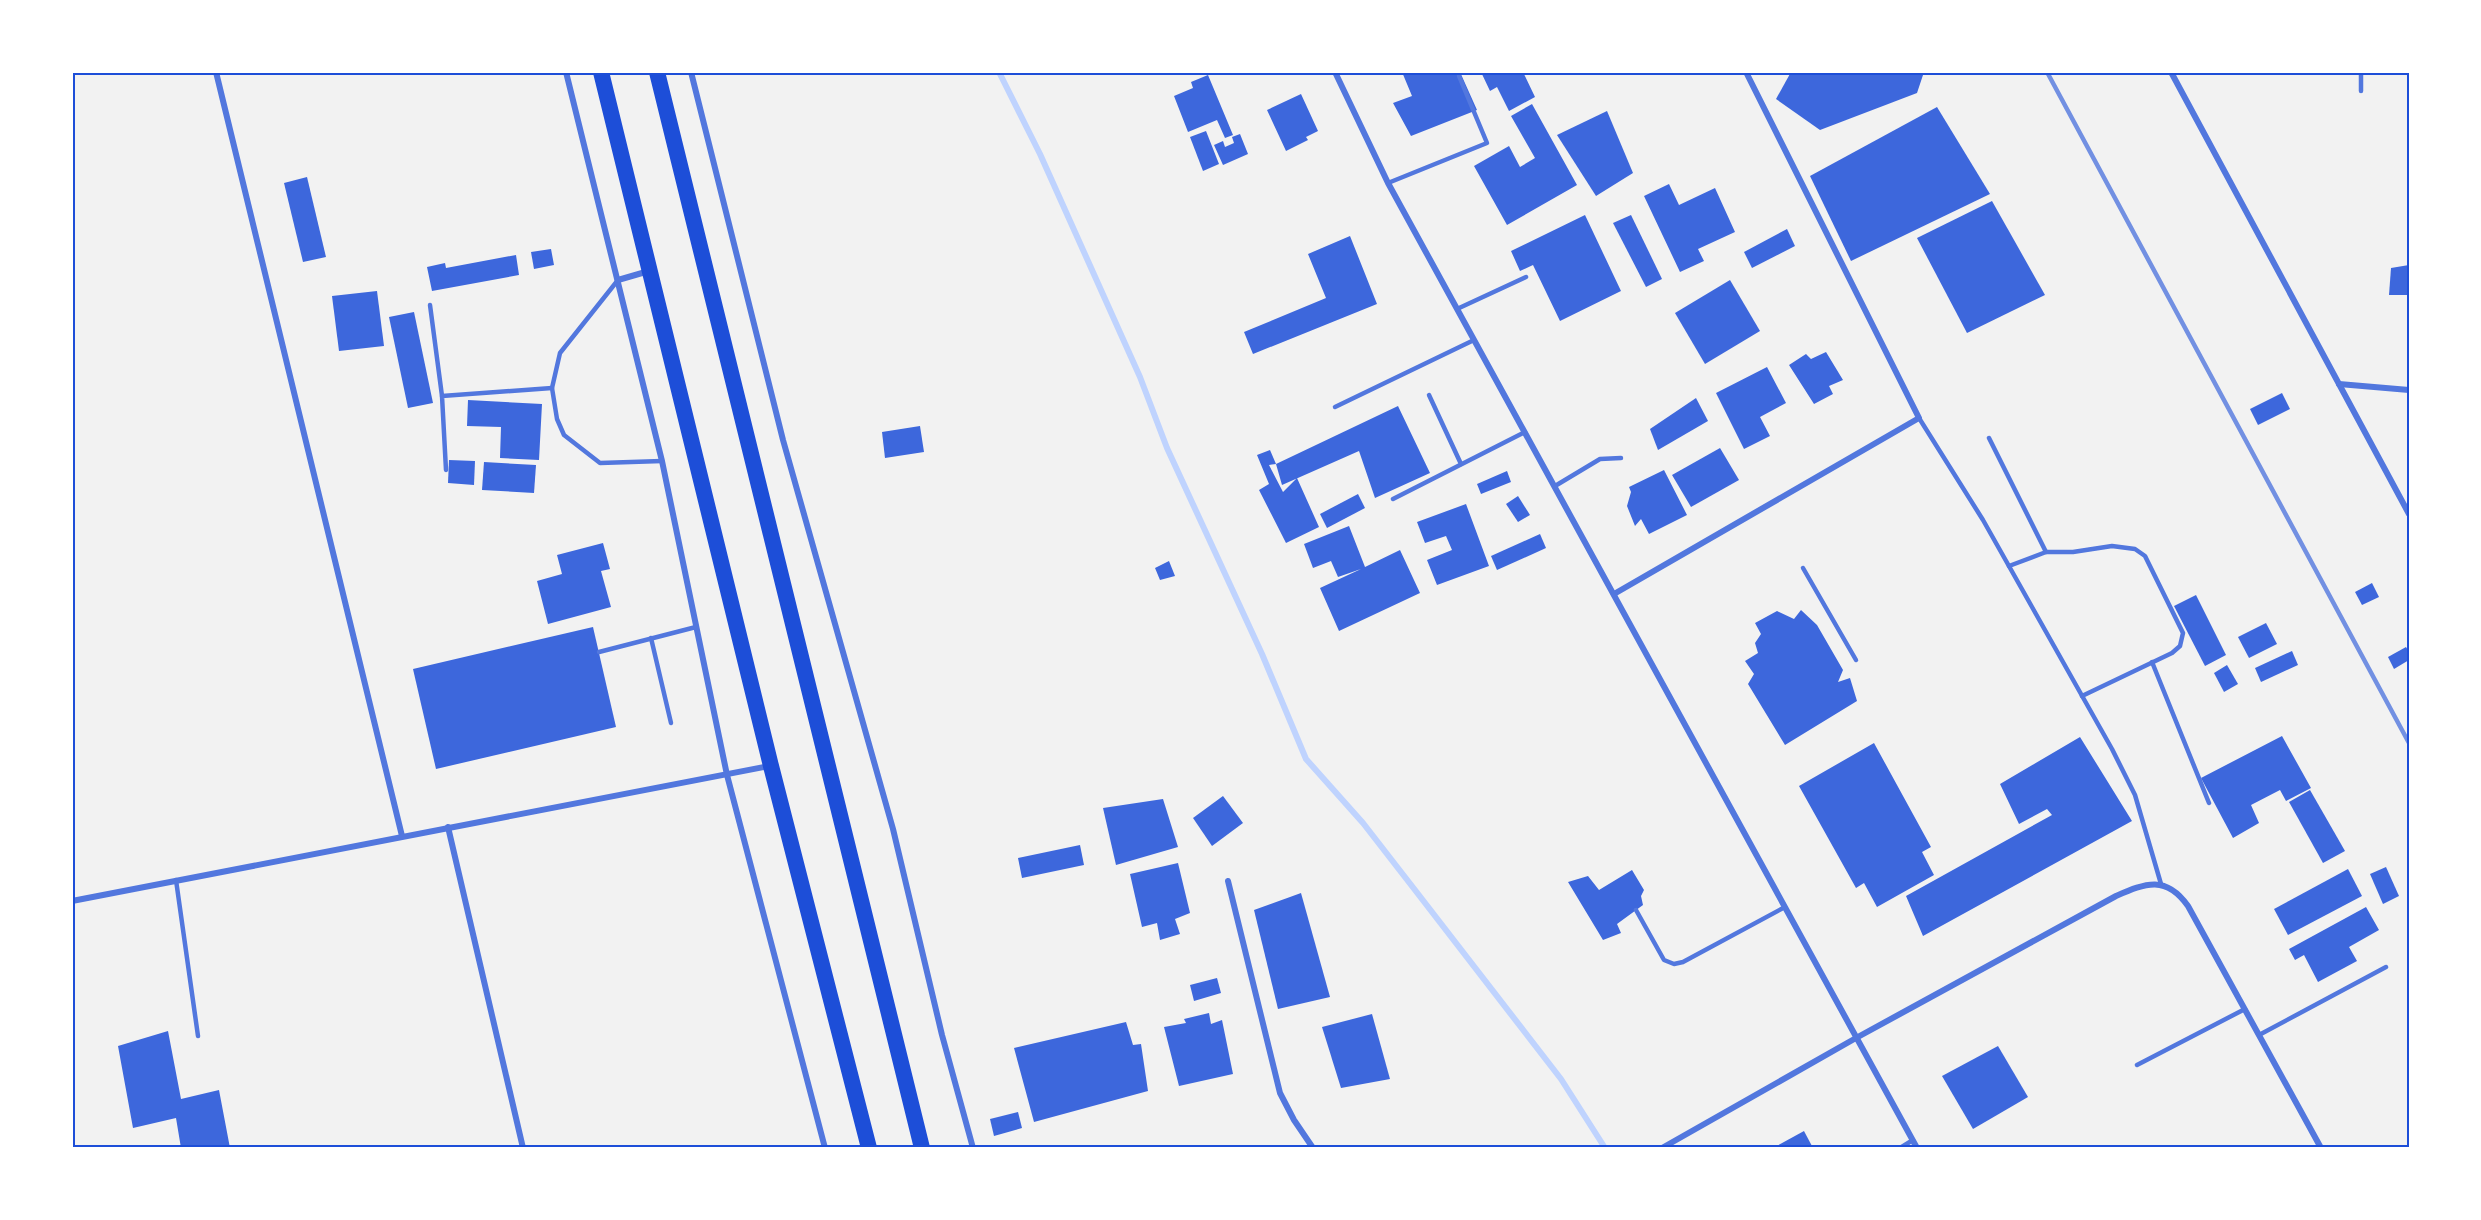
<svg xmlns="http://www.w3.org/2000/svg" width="2481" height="1220" font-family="Ubuntu,sans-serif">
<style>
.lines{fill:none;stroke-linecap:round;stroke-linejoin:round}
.stream{stroke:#bfd3fe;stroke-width:6}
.building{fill:#3d67dc}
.service{stroke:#5277de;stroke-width:4.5}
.minor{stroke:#5277de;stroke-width:6}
.trunk{stroke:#1d4ed8;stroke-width:16}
.rail{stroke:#7290e2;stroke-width:4.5}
.neatline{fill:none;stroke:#1d4ed8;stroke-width:2}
</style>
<rect width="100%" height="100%" fill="#f2f2f2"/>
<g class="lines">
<path class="stream" d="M 999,72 L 1040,154 L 1140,377 L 1167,448 L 1262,654 L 1306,759 L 1363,823 L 1415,890 L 1561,1079 L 1605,1148"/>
</g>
<g class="building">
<path d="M 1402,72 L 1460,72 L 1477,110 L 1411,136 L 1393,103 L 1412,96 Z"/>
<path d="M 1481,72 L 1523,72 L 1535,97 L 1509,111 L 1497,87 L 1490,91 Z"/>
<path d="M 1791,72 L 1924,72 L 1917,93 L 1820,130 L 1776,99 Z"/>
<path d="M 1208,75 L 1233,135 L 1225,138 L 1217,120 L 1188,132 L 1174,96 L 1193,88 L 1191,82 Z"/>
<path d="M 1301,94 L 1318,131 L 1306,137 L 1308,140 L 1286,151 L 1267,110 Z"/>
<path d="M 1532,104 L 1577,185 L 1507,225 L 1474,166 L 1509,146 L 1520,167 L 1535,158 L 1511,116 Z"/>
<path d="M 1937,107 L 1990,194 L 1851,261 L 1810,176 Z"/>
<path d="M 1607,111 L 1633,173 L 1596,196 L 1557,135 Z"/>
<path d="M 1206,131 L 1219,164 L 1203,171 L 1190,137 Z"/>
<path d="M 1240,134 L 1248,154 L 1223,165 L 1214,145 L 1223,141 L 1225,147 L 1234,143 L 1232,137 Z"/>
<path d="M 307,177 L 326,257 L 303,262 L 284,183 Z"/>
<path d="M 1669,184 L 1679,205 L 1715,188 L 1735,232 L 1698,249 L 1704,261 L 1680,272 L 1644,196 Z"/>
<path d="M 1992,201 L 2045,295 L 1967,333 L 1917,238 Z"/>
<path d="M 1585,215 L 1621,291 L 1560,321 L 1533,265 L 1520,271 L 1511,251 Z"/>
<path d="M 1631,215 L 1662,279 L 1646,287 L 1613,223 Z"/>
<path d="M 1787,229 L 1795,246 L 1752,268 L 1744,252 Z"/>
<path d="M 1350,236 L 1377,304 L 1253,354 L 1244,332 L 1326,298 L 1308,254 Z"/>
<path d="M 551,249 L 554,265 L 534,269 L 531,252 Z"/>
<path d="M 516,255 L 519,275 L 432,291 L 427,267 L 445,263 L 446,268 Z"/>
<path d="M 2409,265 L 2409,295 L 2389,295 L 2391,268 Z"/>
<path d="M 1730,280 L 1760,331 L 1705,364 L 1675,313 Z"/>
<path d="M 377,291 L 384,346 L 339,351 L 332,296 Z"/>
<path d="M 414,312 L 433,403 L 408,408 L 389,317 Z"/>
<path d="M 1826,352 L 1843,380 L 1829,386 L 1833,394 L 1814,404 L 1789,365 L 1806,354 L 1811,359 Z"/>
<path d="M 1767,367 L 1786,403 L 1760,417 L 1770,436 L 1744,449 L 1716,393 Z"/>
<path d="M 2282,393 L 2290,409 L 2258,425 L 2250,409 Z"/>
<path d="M 1696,398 L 1708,421 L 1658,450 L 1650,429 Z"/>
<path d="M 468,400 L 542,404 L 539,460 L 500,458 L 501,427 L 467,426 Z"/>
<path d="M 1398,406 L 1430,473 L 1375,498 L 1359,451 L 1282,485 L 1276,464 L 1269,465 L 1283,492 L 1297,478 L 1319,527 L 1286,543 L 1259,490 L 1269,484 L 1257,455 L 1270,450 L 1276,464 Z"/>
<path d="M 920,426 L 924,452 L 885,458 L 882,432 Z"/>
<path d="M 1720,448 L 1739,480 L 1691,507 L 1672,475 Z"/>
<path d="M 449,460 L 475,461 L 474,485 L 448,483 Z"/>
<path d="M 484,462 L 536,465 L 534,493 L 482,490 Z"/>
<path d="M 1664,470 L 1687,515 L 1649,534 L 1641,519 L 1635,526 L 1627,506 L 1631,492 L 1629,487 Z"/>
<path d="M 1507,471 L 1511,482 L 1481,494 L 1477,484 Z"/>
<path d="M 1358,494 L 1365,508 L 1327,528 L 1320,514 Z"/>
<path d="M 1518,496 L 1530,515 L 1518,522 L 1506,504 Z"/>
<path d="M 1466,504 L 1489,566 L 1437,585 L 1427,560 L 1452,550 L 1446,536 L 1425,543 L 1417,522 Z"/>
<path d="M 1349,526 L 1365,567 L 1400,550 L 1420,593 L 1339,631 L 1320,588 L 1361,569 L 1338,577 L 1331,561 L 1313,568 L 1304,544 Z"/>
<path d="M 1540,534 L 1546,548 L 1497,570 L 1491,556 Z"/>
<path d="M 603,543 L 610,569 L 601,571 L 611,607 L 548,624 L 537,581 L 562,574 L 557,555 Z"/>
<path d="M 1169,561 L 1175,576 L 1160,580 L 1155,568 Z"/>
<path d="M 2372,583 L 2379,597 L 2362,605 L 2355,592 Z"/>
<path d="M 2196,595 L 2226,655 L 2205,666 L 2174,606 Z"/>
<path d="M 1801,610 L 1817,625 L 1843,670 L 1838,682 L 1850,678 L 1857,701 L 1785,745 L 1748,684 L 1754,674 L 1745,661 L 1758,653 L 1755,643 L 1761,634 L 1755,623 L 1777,611 L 1794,619 Z"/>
<path d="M 2266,623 L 2277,644 L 2249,658 L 2238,637 Z"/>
<path d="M 593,627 L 616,727 L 436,769 L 413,669 Z"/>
<path d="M 2406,647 L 2409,652 L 2409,660 L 2394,669 L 2388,657 Z"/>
<path d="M 2292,651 L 2298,665 L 2261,682 L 2255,668 Z"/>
<path d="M 2227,665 L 2238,684 L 2224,692 L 2214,673 Z"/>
<path d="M 2282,736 L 2311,788 L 2286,801 L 2280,790 L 2251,805 L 2259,823 L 2233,838 L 2201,778 Z"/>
<path d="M 2080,737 L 2132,821 L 1923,936 L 1906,896 L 2052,815 L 2047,809 L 2019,824 L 2000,784 Z"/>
<path d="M 1874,743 L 1931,847 L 1922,852 L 1934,875 L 1877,907 L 1864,883 L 1856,888 L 1799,786 Z"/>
<path d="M 2310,790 L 2345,851 L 2323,863 L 2289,802 Z"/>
<path d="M 1223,796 L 1243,823 L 1212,846 L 1193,818 Z"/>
<path d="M 1163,799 L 1178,847 L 1116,865 L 1103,808 Z"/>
<path d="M 1080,845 L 1084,865 L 1022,878 L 1018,858 Z"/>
<path d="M 1178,863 L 1190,913 L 1175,919 L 1180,934 L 1160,940 L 1157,923 L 1142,927 L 1130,874 Z"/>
<path d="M 2386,867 L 2399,896 L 2383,904 L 2370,874 Z"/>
<path d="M 2348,869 L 2362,896 L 2288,935 L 2274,909 Z"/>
<path d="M 1632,870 L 1644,890 L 1641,896 L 1643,905 L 1617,924 L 1621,933 L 1603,940 L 1568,882 L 1588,876 L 1599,890 Z"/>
<path d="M 1301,893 L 1330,997 L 1278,1009 L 1254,910 Z"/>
<path d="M 2366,907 L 2379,930 L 2349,947 L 2357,961 L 2318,982 L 2304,955 L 2295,960 L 2289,949 Z"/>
<path d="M 1217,978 L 1221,993 L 1194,1001 L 1190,985 Z"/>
<path d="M 1209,1013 L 1211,1024 L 1222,1020 L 1233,1074 L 1179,1086 L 1164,1027 L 1186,1023 L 1184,1019 Z"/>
<path d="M 1372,1014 L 1390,1079 L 1341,1088 L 1322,1027 Z"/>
<path d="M 1126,1022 L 1133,1045 L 1141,1044 L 1148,1091 L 1034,1122 L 1014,1048 Z"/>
<path d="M 168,1031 L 181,1099 L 219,1090 L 230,1148 L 181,1148 L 176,1118 L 133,1128 L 118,1046 Z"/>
<path d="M 1998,1046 L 2028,1097 L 1973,1129 L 1942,1076 Z"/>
<path d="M 1018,1112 L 1022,1128 L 994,1136 L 990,1119 Z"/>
<path d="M 1804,1131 L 1813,1148 L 1773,1148 Z"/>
</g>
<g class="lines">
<g class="service">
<path d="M 2361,91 L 2361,72"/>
<path d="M 1388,183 L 1487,143 L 1459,76"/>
<path d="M 618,280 L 560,353 L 552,388 L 557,419 L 564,435 L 600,463 L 662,461"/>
<path d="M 430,305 L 442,396"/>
<path d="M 1457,309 L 1526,277"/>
<path d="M 1429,395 L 1461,464"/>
<path d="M 1335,407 L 1474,340"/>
<path d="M 1919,418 L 1983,520 L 2112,749 L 2135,795 L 2161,884"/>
<path d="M 1989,438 L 2046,552"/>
<path d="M 446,470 L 442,396 L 552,388"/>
<path d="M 1555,486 L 1600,459 L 1621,458"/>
<path d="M 1393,499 L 1525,432"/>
<path d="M 2009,566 L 2046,552 L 2073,552 L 2112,546 L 2135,549 L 2145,556 L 2183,633 L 2180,646 L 2172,653 L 2082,696"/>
<path d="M 1803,568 L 1856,660"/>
<path d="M 651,638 L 671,723"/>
<path d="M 599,652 L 696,627"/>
<path d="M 2152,662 L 2209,803"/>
<path d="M 176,880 L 198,1036"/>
<path d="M 1636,910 L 1664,960 L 1674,964 L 1683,962 L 1785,907"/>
<path d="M 2259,1035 L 2386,967"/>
<path d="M 2137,1065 L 2245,1009"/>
<path d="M 1900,1148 L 1913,1140"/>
</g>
<g class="minor">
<path d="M 216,72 L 402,836"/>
<path d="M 566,72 L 662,461 L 727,775 L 825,1148"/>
<path d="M 691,72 L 783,440 L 893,829 L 942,1035 L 973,1148"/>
<path d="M 1335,72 L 1388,183 L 1917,1148"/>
<path d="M 2171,72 L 2409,514"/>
<path d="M 618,280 L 649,271"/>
<path d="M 2339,384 L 2409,390"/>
<path d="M 1614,594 L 1919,418 L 1746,72"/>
<path d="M 448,827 L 523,1148"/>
<path d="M 1228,881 L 1280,1093 L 1294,1120 L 1313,1148"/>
<path d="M 72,901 L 769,766"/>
<path d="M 1662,1148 L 1856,1038 L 2116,896 C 2146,883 2166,875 2188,906 L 2321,1148"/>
</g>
<g class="trunk">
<path d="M 601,72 L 771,766 L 869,1148"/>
<path d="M 657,72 L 922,1148"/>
</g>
<path class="rail" d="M 2047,72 L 2409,743"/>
</g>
<rect width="2481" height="1220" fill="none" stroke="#ffffff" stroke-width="147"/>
<rect x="74" y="74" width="2334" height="1072" class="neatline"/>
</svg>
